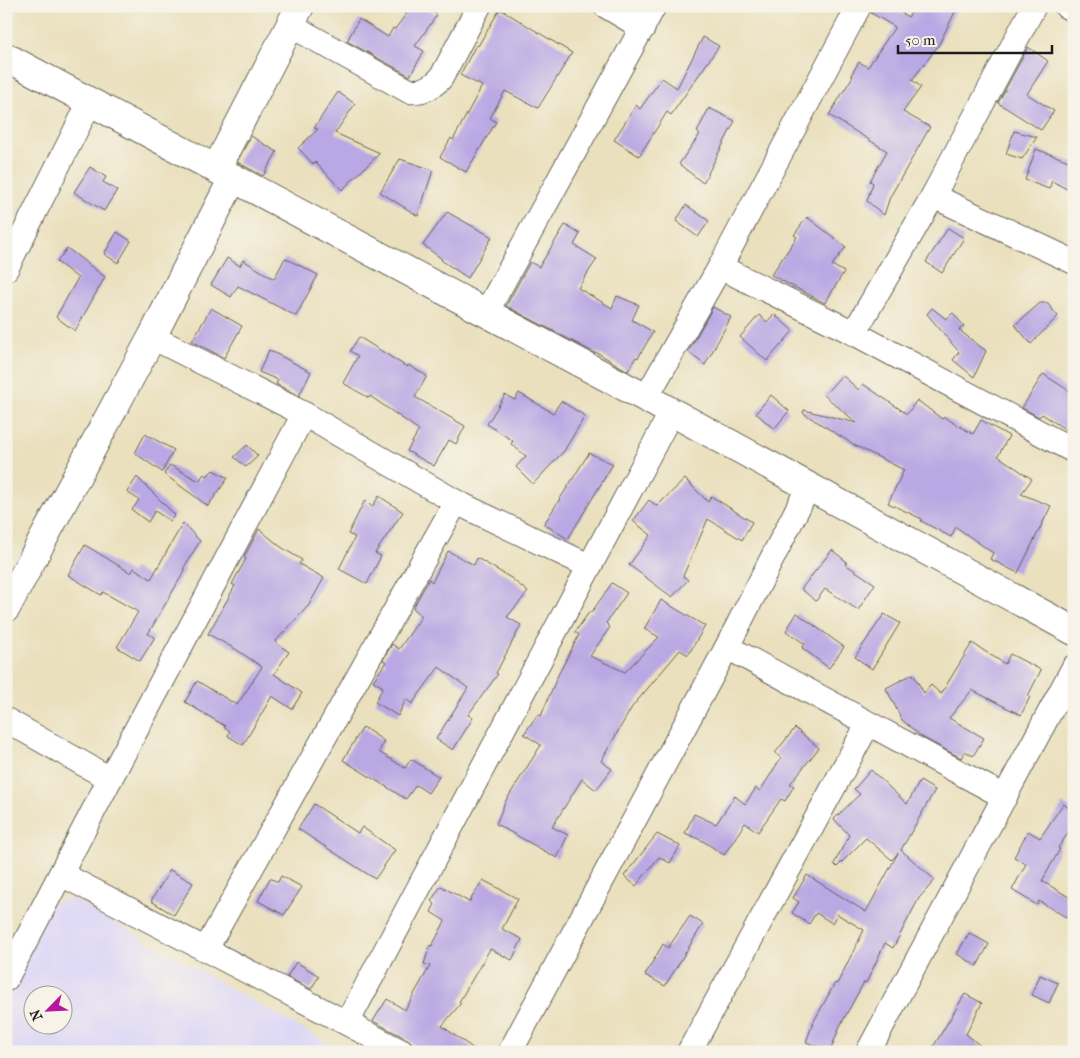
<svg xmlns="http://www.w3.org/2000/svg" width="1080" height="1058" font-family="'IM FELL French Canon',serif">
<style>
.built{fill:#dbd6f7;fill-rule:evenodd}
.building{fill:#b9a8e3}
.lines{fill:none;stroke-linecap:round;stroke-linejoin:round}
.minor-casing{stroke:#646154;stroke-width:26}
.tertiary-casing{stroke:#646154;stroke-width:30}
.minor{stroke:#fff;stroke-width:24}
.tertiary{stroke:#fff;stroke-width:28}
</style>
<rect width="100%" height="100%" fill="#f7f3e8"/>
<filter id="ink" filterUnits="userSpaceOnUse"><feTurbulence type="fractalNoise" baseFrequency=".02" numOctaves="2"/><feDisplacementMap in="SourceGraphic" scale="10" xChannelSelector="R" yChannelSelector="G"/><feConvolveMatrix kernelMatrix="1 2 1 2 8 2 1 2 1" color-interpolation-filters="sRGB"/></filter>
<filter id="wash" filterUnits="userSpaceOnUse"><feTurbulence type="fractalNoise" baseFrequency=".0096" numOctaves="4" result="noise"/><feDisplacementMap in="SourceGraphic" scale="20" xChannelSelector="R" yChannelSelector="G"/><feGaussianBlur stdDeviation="1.12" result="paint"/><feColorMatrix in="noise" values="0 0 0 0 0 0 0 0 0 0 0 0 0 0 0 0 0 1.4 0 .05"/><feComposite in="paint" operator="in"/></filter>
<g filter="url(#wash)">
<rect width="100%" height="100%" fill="#eae0bd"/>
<path class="built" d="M 71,898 L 343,1052 L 6,1052 L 6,979 L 45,905 ZM 32,996 L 62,996 L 62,1026 L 32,1026 Z"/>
<g id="blocks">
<g class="building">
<path d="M 412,6 L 425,6 L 437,15 L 415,46 L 424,51 L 410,76 L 347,41 L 359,19 L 388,37 L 393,28 L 395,29 Z"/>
<path d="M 873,6 L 890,6 L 908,17 L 917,6 L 958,6 L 938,46 L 912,80 L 921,87 L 903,112 L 930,127 L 890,197 L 884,215 L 867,201 L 873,183 L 870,181 L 887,151 L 829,115 L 853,76 L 851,75 L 859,62 L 868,67 L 895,27 L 871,13 Z"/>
<path d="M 500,9 L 572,53 L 538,108 L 505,91 L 490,118 L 496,122 L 466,172 L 440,157 L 451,138 L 453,140 L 482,86 L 460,75 L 476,45 L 478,46 Z"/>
<path d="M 703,37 L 719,46 L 671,115 L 667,112 L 639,156 L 614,140 L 636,105 L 640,109 L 662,78 L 677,88 Z"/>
<path d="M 1028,47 L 1048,61 L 1027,94 L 1054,111 L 1041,130 L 998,103 Z"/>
<path d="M 338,92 L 355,104 L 335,133 L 380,153 L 342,190 L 315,162 L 313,164 L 298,148 L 318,129 L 314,128 Z"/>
<path d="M 709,108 L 735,121 L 703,183 L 679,164 L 700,134 L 697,132 Z"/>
<path d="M 1014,131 L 1037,137 L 1022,159 L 1006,154 Z"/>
<path d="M 251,136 L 277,152 L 263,176 L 237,162 Z"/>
<path d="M 1036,149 L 1074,163 L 1074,193 L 1052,181 L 1049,189 L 1025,180 Z"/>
<path d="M 400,159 L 433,170 L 418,216 L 380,192 Z"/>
<path d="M 90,167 L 106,177 L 103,182 L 117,190 L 104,211 L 74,192 Z"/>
<path d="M 686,205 L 709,221 L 698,237 L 676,221 Z"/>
<path d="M 447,212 L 492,237 L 468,278 L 441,260 L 442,259 L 423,245 Z"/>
<path d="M 807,217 L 846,247 L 832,265 L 844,272 L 825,303 L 771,275 L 797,237 L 794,235 Z"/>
<path d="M 565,225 L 580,234 L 574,245 L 597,259 L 578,288 L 612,308 L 617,296 L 639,305 L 632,320 L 653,332 L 638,358 L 636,357 L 628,371 L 596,352 L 595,353 L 506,306 L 530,262 L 539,267 Z"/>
<path d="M 948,228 L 964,238 L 942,273 L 926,262 Z"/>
<path d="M 117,232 L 131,241 L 118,263 L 104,254 Z"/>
<path d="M 67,248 L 105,277 L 75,331 L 56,317 L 78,278 L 57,262 Z"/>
<path d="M 227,258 L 240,266 L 243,260 L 274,279 L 285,258 L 318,275 L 296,316 L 238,286 L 231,297 L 211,285 Z"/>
<path d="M 1040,303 L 1047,303 L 1058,316 L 1031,344 L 1015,325 Z"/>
<path d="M 713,307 L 731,317 L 705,365 L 688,352 Z"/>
<path d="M 211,308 L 242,326 L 224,358 L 192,341 Z"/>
<path d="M 932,308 L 946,319 L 953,313 L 964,326 L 959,330 L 986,351 L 974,377 L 953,360 L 959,352 L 927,314 Z"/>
<path d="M 774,314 L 793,331 L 767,361 L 740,337 L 759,315 L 767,322 Z"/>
<path d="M 359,337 L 407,367 L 408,365 L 427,376 L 415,397 L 465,426 L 456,444 L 449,440 L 434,466 L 407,451 L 419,430 L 370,396 L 369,398 L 343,383 L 358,356 L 350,351 Z"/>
<path d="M 269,350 L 311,372 L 299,396 L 276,384 L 278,380 L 259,372 Z"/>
<path d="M 1043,374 L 1074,394 L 1074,435 L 1042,414 L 1039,417 L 1022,408 Z"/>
<path d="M 842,375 L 859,390 L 863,384 L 907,414 L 917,400 L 942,419 L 944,417 L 973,434 L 981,420 L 1009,436 L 998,456 L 1032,479 L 1021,494 L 1051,506 L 1018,573 L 990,559 L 993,553 L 956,527 L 951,537 L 921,521 L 922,519 L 888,503 L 904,470 L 856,446 L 803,413 L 804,410 L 857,423 L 824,395 Z"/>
<path d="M 519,393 L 553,413 L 561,401 L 585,416 L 564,451 L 533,484 L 516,467 L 526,456 L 511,444 L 513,441 L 487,424 L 505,395 L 515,400 Z"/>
<path d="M 771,395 L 789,411 L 774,429 L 756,413 Z"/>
<path d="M 145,434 L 174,450 L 162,472 L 135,453 Z"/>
<path d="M 247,445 L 258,456 L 246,467 L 234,457 Z"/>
<path d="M 589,453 L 613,464 L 568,539 L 544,524 Z"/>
<path d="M 170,465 L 199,481 L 204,474 L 207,476 L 213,470 L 228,478 L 208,506 L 164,474 Z"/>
<path d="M 137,477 L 175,515 L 170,521 L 155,511 L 148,522 L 132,510 L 139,500 L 127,492 Z"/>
<path d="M 685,479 L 708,502 L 711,496 L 752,522 L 742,540 L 708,519 L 683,576 L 688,580 L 672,597 L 629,565 L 651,535 L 633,521 L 649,500 L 657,506 Z"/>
<path d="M 379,496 L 403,512 L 375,553 L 381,556 L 367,584 L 339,569 L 355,537 L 348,534 L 365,500 L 372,507 Z"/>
<path d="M 183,523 L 200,541 L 183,569 L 185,570 L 148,634 L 155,637 L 140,661 L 117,647 L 138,612 L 103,592 L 101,595 L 68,575 L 85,545 L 131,573 L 134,568 L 151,579 Z"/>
<path d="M 259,529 L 281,547 L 302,560 L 299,564 L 324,578 L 309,605 L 275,642 L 289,652 L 274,674 L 302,693 L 292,709 L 272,696 L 243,745 L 228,736 L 230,731 L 224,728 L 225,726 L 185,702 L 197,681 L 237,705 L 262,667 L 237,650 L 208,634 L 235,586 L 232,584 L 246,559 L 244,557 Z"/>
<path d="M 832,550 L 847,562 L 845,564 L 875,584 L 858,610 L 825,589 L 816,601 L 801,589 Z"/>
<path d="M 448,551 L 474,565 L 477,558 L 511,578 L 528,592 L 507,617 L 521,625 L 496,673 L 498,674 L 468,715 L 473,718 L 453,750 L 436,739 L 468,688 L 439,667 L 412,704 L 406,699 L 398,716 L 375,702 L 383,687 L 373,681 L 386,662 L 383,660 L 392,644 L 399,649 L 422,616 L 413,608 L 429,579 L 432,582 Z"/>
<path d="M 612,583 L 627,593 L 606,623 L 610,627 L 590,656 L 625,672 L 659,637 L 644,629 L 661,600 L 705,626 L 688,655 L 680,650 L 632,707 L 601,761 L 612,769 L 596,790 L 582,779 L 552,827 L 568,835 L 557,858 L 496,824 L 505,802 L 541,745 L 524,734 L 538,714 L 541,716 L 557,677 L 579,635 L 575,632 L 590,611 L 591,613 Z"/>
<path d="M 797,613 L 844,647 L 829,668 L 802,648 L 805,644 L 786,631 Z"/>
<path d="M 884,614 L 900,623 L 872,669 L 855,657 Z"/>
<path d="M 972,643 L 1005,664 L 1010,654 L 1041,670 L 1028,696 L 1030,697 L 1021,715 L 972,690 L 949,718 L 984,738 L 973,756 L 965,751 L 961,758 L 922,737 L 902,720 L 886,688 L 913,674 L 924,693 L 931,685 L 941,694 Z"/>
<path d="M 363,727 L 384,741 L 379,752 L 405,768 L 411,759 L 439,777 L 428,793 L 416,785 L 406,799 L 343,760 Z"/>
<path d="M 795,728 L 819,748 L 790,784 L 794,786 L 785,801 L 781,799 L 758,832 L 745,823 L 724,855 L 703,841 L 685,833 L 694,814 L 716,824 L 735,796 L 745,804 L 756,788 L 760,791 L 781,758 L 775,753 Z"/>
<path d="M 871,770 L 907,804 L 920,781 L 935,790 L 901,850 L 935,880 L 919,898 L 893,948 L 885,943 L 866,983 L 864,982 L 840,1026 L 830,1051 L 806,1042 L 813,1023 L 835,983 L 837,984 L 864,930 L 837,914 L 832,923 L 816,913 L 809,924 L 792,913 L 799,902 L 793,898 L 807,875 L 866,912 L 898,853 L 892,860 L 866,838 L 837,867 L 834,864 L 849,835 L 834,819 L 860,794 L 854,789 Z"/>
<path d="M 314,804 L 358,833 L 362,827 L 395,850 L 375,879 L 298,829 Z"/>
<path d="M 1063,804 L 1074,811 L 1074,824 L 1058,848 L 1060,849 L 1042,881 L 1074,900 L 1074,922 L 1039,901 L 1037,905 L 1012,890 L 1026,864 L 1014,857 L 1028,831 L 1040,838 Z"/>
<path d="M 657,834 L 680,846 L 670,863 L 659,857 L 636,886 L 624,876 Z"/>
<path d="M 170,870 L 193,883 L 174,915 L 151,901 Z"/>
<path d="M 281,876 L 302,887 L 284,915 L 258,901 L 270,878 L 278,882 Z"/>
<path d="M 483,880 L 518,899 L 502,929 L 522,939 L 512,960 L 490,949 L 459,1002 L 461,1003 L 442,1026 L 478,1052 L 416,1052 L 414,1045 L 409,1040 L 373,1021 L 387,999 L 405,1010 L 430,966 L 424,964 L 430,945 L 432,946 L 445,921 L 431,912 L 435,904 L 431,901 L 441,886 L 469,902 Z"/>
<path d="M 690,916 L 703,924 L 665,986 L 645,975 L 663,944 L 668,948 Z"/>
<path d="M 969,933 L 989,944 L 977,966 L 957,954 Z"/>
<path d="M 296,962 L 319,976 L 311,989 L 287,977 Z"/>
<path d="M 1040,975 L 1058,983 L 1049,1003 L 1032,995 Z"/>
<path d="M 965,994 L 982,1003 L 966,1034 L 988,1052 L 930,1052 Z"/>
</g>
</g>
</g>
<g filter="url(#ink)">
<use href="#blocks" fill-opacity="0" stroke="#646154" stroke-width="1"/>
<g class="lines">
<defs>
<g id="minor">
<path d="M 606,6 L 643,28"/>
<path d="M 1066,6 L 1074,10"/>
<path d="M 290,25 L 409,91 C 423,92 431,88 441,78 L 479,6"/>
<path d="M 933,196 L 1074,262"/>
<path d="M 720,267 L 854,333 L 1074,451"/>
<path d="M 6,269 L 90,102"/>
<path d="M 486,313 L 654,6"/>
<path d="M 854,333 L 933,196 L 1034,6"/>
<path d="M 152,337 L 304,414 L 456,502 L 589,566"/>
<path d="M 646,398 L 720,267 L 859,6"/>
<path d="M 727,647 L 1005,797"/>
<path d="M 6,720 L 110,779"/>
<path d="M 61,874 L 402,1052"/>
<path d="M 206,949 L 456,502"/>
<path d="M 6,979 L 110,779 L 304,414"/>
<path d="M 347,1023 L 671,413"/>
<path d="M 510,1052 L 727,647 L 808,488"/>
<path d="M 689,1052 L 868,724"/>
<path d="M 868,1052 L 1074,667"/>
</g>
<g id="tertiary">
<path d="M 6,57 L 646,398 L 1074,631"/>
<path d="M 216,169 L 300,6"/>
<path d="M 6,608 L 152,337 L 233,178"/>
</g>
</defs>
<use href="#minor" class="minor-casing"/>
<use href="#tertiary" class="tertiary-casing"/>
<use href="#minor" class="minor"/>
<use href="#tertiary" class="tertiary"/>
</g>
</g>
<rect width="1080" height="1058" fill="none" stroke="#f7f3e8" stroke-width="25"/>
<g transform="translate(48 1010) rotate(246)"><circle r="24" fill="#f7f3e8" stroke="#9f9d96"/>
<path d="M0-4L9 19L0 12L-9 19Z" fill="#b5179e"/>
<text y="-8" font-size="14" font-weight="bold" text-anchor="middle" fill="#1c1c1c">N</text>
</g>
<path d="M898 45v8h154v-8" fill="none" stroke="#1c1c1c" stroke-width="2.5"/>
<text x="905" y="45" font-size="15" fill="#1c1c1c" stroke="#f7f3e8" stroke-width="4" paint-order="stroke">50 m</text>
</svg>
